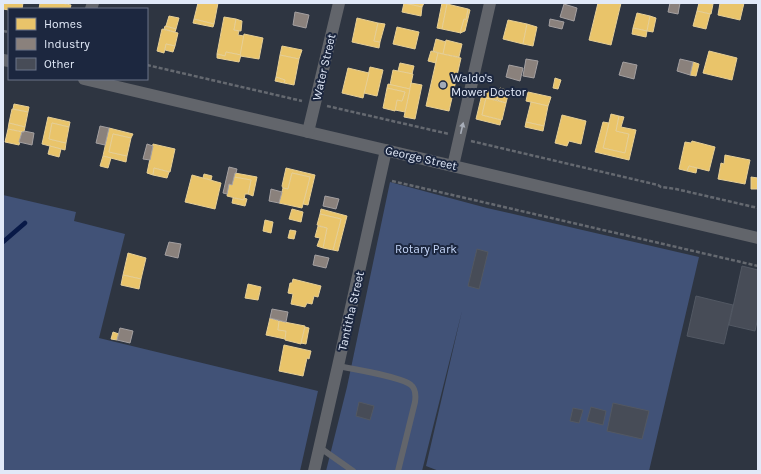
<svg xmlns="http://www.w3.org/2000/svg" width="761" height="474" font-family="Karla,sans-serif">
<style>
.green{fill:#415277}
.homes{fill:#e9c46a;stroke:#e7cf95}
.industry{fill:#8a817c;stroke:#a4a0a1}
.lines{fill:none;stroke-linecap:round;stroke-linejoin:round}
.stream{stroke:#081947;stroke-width:4.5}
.building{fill:#474c57;stroke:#525863}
.path{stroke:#656970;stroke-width:2.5;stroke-dasharray:4 2;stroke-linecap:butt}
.service{stroke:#62656b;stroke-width:6}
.minor{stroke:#62656b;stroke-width:12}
.oneway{fill:#a8aeb9}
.poi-dot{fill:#a2aab8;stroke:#1c273f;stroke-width:1.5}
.labels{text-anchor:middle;stroke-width:4;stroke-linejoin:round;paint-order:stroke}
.street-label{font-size:12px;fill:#e1e9f8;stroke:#1c273f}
.poi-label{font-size:12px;fill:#e1e9f8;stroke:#1c273f;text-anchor:start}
.park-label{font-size:12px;fill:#c4d5f7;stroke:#1c273f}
</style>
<rect width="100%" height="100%" fill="#2e3541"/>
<g class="green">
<path d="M 390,182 L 487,208 L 699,257 L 649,471 L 439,471 L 426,466 L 462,311 L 422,471 L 326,471 L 347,387 Z"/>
<path d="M 3,195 L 76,212 L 74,221 L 125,234 L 99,338 L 318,391 L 300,471 L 3,471 Z"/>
</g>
<g class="homes">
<path d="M 3,3 L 23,3 L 22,9 L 9,9 L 9,10 L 3,9 Z"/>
<path d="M 40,3 L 61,3 L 71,5 L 70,9 L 39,9 Z"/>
<path d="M 198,3 L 218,3 L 214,24 L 194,19 Z"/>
<path d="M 404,3 L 424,3 L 422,7 Z"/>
<path d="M 404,3 L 422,7 L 421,16 L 402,12 Z"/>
<path d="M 442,3 L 447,4 L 442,29 L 437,28 Z"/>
<path d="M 598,3 L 621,3 L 611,45 L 589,40 Z"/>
<path d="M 699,3 L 713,4 L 711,14 L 697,11 Z"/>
<path d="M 720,3 L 744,3 L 740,20 L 718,15 Z"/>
<path d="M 447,4 L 468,9 L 466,20 L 464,19 L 461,33 L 442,29 Z"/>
<path d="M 468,9 L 470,10 L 465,31 L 460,33 L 464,19 L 466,20 Z"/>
<path d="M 697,11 L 710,14 L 706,29 L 693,26 Z"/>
<path d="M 637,13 L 650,16 L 647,31 L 633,28 Z"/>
<path d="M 169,16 L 179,18 L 176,29 L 166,26 Z"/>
<path d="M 650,16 L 656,18 L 653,32 L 647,31 Z"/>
<path d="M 224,17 L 236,19 L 234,30 L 239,31 L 238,35 L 244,36 L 241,55 L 226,52 L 225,56 L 217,54 Z"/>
<path d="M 357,18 L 378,23 L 374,41 L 380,42 L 379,48 L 352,42 Z"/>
<path d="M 194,19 L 214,24 L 213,27 L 193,23 Z"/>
<path d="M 236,19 L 242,21 L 241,31 L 234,30 Z"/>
<path d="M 508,20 L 527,24 L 523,44 L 503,39 Z"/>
<path d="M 378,23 L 385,24 L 380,42 L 374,41 Z"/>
<path d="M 527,24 L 537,27 L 533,46 L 523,44 Z"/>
<path d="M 165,26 L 176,29 L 175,32 L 164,29 Z"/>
<path d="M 397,27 L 419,32 L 415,49 L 393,44 Z"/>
<path d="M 633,28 L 647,31 L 646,37 L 632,34 Z"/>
<path d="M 162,29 L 178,33 L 175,46 L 166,44 L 164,53 L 157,51 Z"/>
<path d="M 244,34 L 263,38 L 259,59 L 240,56 Z"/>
<path d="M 436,39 L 446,42 L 443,54 L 433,51 Z"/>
<path d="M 446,40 L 462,44 L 459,57 L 443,54 Z"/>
<path d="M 166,44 L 175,46 L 173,52 L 165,50 Z"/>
<path d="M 282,46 L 302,50 L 299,59 L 280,55 Z"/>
<path d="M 431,51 L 438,53 L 436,63 L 428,61 Z"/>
<path d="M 709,51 L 737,58 L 732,80 L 703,73 Z"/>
<path d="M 226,52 L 241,55 L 239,62 L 217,58 L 217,54 L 225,56 Z"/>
<path d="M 438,53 L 461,58 L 449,111 L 426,106 Z"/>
<path d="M 280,55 L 299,59 L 294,85 L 284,83 L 285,80 L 276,77 Z"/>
<path d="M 693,62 L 699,64 L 696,76 L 690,75 Z"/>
<path d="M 400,63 L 414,66 L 412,74 L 398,71 Z"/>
<path d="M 370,67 L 383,70 L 377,96 L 364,93 Z"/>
<path d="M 348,68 L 369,73 L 363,98 L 342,93 Z"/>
<path d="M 393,70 L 413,74 L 410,89 L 390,85 Z"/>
<path d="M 276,77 L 285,80 L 284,83 L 275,81 Z"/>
<path d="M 555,78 L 561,80 L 558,89 L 553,88 Z"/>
<path d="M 411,83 L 422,85 L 415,119 L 404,117 Z"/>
<path d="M 388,84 L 410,89 L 405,112 L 395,110 L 397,100 L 402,101 L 405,92 L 387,88 Z"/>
<path d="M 387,88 L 405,92 L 402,101 L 397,100 L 395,111 L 383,108 Z"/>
<path d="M 500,88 L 509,91 L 506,103 L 497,100 Z"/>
<path d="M 483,90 L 498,94 L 497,100 L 486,98 L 482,115 L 501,120 L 500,125 L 476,119 Z"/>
<path d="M 528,92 L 551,97 L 548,106 L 526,101 Z"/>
<path d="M 486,98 L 506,103 L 502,120 L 482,115 Z"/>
<path d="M 531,102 L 548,106 L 544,126 L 526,122 Z"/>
<path d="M 14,104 L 29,107 L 28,112 L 13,109 Z"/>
<path d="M 12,109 L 28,112 L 25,127 L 9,123 Z"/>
<path d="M 611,114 L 619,116 L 616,131 L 629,134 L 625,153 L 603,148 Z"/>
<path d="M 562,115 L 586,121 L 581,144 L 569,141 L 567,146 L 555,143 Z"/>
<path d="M 619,116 L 624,117 L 621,127 L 636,130 L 629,160 L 595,152 L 603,122 L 609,123 L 603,148 L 625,153 L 629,134 L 616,131 Z"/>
<path d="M 48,117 L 70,122 L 69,127 L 52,123 L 49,139 L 66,143 L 65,150 L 42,144 Z"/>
<path d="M 526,122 L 544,126 L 543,131 L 525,127 Z"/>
<path d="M 9,123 L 25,127 L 24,132 L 8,129 Z"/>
<path d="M 52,123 L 69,127 L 66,143 L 49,139 Z"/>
<path d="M 109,128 L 133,134 L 131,138 L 113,134 L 109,152 L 127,156 L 126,162 L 103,156 Z"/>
<path d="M 8,129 L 22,132 L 19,145 L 5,142 Z"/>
<path d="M 113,134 L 131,138 L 127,156 L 109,152 Z"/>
<path d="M 692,141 L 715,147 L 709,171 L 689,166 L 687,171 L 679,169 L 685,142 L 691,143 Z"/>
<path d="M 153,144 L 175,149 L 170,172 L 154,168 L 153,175 L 147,173 Z"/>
<path d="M 50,146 L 61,149 L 59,157 L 48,154 Z"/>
<path d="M 725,155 L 750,160 L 745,184 L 718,179 L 721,163 L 724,164 Z"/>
<path d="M 103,156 L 111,158 L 108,168 L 100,166 Z"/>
<path d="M 689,166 L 697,168 L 696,173 L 687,171 Z"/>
<path d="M 154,168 L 169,172 L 167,178 L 153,175 Z"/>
<path d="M 286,168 L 315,175 L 308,205 L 303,204 L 310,177 L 292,173 L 288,189 L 283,188 L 282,186 Z"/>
<path d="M 235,173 L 257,177 L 253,196 L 248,194 L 251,180 L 234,177 Z"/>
<path d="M 292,173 L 310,177 L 302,208 L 279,203 L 283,188 L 288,189 Z"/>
<path d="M 204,174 L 212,176 L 211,180 L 203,178 Z"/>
<path d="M 192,175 L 221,183 L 215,209 L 185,202 Z"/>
<path d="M 234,177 L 251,180 L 248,194 L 245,194 L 244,200 L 227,196 L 229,184 L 232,185 Z"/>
<path d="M 751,177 L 758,178 L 758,189 L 751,189 Z"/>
<path d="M 233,198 L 244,200 L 244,198 L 247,199 L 245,206 L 232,203 Z"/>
<path d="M 292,209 L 303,212 L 301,222 L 289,219 Z"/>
<path d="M 321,209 L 347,216 L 338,251 L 333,250 L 341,219 L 320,214 Z"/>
<path d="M 320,214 L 341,219 L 333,250 L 323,248 L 327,228 L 317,225 Z"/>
<path d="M 265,220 L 273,222 L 271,233 L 263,231 Z"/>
<path d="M 318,226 L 327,228 L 323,248 L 317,246 L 320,238 L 315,237 Z"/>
<path d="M 290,230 L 296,231 L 294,239 L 288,238 Z"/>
<path d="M 128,253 L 146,258 L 141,279 L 123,275 Z"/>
<path d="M 123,275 L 141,279 L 139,289 L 121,285 Z"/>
<path d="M 293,279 L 321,286 L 318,297 L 314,296 L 312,304 L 307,303 L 305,307 L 291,304 L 293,294 L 288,293 L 290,283 L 292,283 Z"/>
<path d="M 248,284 L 261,287 L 258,300 L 245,298 Z"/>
<path d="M 270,318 L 279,321 L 278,330 L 286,331 L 285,339 L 266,335 Z"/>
<path d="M 279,321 L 305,326 L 301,344 L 285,340 L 286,331 L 278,330 Z"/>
<path d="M 305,327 L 309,328 L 306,344 L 301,343 Z"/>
<path d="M 113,332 L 119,334 L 117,340 L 111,339 Z"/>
<path d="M 284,345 L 311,351 L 309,359 L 307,358 L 303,376 L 279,371 Z"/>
</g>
<g class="industry">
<path d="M 670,3 L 680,3 L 678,14 L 668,12 Z"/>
<path d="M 564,4 L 577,8 L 574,21 L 560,17 Z"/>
<path d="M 295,12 L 309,15 L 306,28 L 293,25 Z"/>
<path d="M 550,19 L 564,22 L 562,29 L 549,26 Z"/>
<path d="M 526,59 L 538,61 L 534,78 L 523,76 Z"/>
<path d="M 680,59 L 693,62 L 690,75 L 677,71 Z"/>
<path d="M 623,62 L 637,65 L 634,79 L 619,75 Z"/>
<path d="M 509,65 L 523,68 L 520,81 L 506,77 Z"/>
<path d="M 100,126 L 109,128 L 105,145 L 96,143 Z"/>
<path d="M 24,131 L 34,133 L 32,145 L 19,142 L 22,132 L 24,132 Z"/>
<path d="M 147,144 L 153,146 L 150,160 L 143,159 Z"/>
<path d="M 229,167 L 237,169 L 236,173 L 235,173 L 232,185 L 229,184 L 227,194 L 223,193 Z"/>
<path d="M 271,189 L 282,192 L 279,203 L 269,201 Z"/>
<path d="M 325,196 L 339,199 L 336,209 L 323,206 Z"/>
<path d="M 169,242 L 181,244 L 178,258 L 165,255 Z"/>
<path d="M 315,255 L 329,258 L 326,268 L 313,265 Z"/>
<path d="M 272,309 L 288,312 L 286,322 L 270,318 Z"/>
<path d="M 120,328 L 133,331 L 130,343 L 117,340 Z"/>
</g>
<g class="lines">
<path class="stream" d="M 3,242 L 25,223"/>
</g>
<g class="building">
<path d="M 477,249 L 488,252 L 479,289 L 468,286 Z"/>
<path d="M 742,266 L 758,270 L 758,317 L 755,331 L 729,325 Z"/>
<path d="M 696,296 L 733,305 L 724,344 L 687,336 Z"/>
<path d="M 359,402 L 374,406 L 370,420 L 356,416 Z"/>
<path d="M 613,403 L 649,411 L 642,439 L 607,431 Z"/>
<path d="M 591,407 L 606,411 L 603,425 L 587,421 Z"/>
<path d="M 573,408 L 583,410 L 579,423 L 570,421 Z"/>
</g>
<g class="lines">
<g class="path">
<path d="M 3,31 L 9,32"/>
<path d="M 147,65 L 302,101"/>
<path d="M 327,106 L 449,134"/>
<path d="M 471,141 L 658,185 L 661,187 L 676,189 L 758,208"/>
<path d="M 392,181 L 758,266"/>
</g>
<g class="service">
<path d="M 338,366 C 352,369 403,377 411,385 C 416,389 416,395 415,402 L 398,471"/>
<path d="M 319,447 L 353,471"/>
</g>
<g class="minor">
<path d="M 91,9 L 93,3"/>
<path d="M 3,60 L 9,61"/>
<path d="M 84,79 L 758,238"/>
<path d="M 308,132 L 339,3"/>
<path d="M 453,166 L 490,3"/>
<path d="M 314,471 L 338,366 L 386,150"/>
</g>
</g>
<defs><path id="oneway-solid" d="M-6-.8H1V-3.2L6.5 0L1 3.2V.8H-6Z"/></defs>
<use class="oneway" href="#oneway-solid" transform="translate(462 128) rotate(-77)"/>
<circle class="poi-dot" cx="443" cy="85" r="4"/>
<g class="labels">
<g class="street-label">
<text transform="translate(324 67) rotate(-77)" y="4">Water Street</text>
<text transform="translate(421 158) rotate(13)" y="4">George Street</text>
<text transform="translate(351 311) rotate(-77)" y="4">Tantitha Street</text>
</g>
<g class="poi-label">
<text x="451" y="82">Waldo's<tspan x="451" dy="14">Mower Doctor</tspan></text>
</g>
<g class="park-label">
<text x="426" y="253">Rotary Park</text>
</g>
</g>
<rect width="761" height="474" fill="none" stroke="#e1e9f8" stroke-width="8"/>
<rect x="8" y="8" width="140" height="72" fill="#1c273f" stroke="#6b7589"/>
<rect x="16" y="18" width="20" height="12" fill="#e9c46a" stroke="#6b7589"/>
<text x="44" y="28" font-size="12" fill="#e1e9f8">Homes</text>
<rect x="16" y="38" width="20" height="12" fill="#8a817c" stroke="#6b7589"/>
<text x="44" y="48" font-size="12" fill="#e1e9f8">Industry</text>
<rect x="16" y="58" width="20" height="12" fill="#474c57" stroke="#6b7589"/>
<text x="44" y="68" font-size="12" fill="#e1e9f8">Other</text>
</svg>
